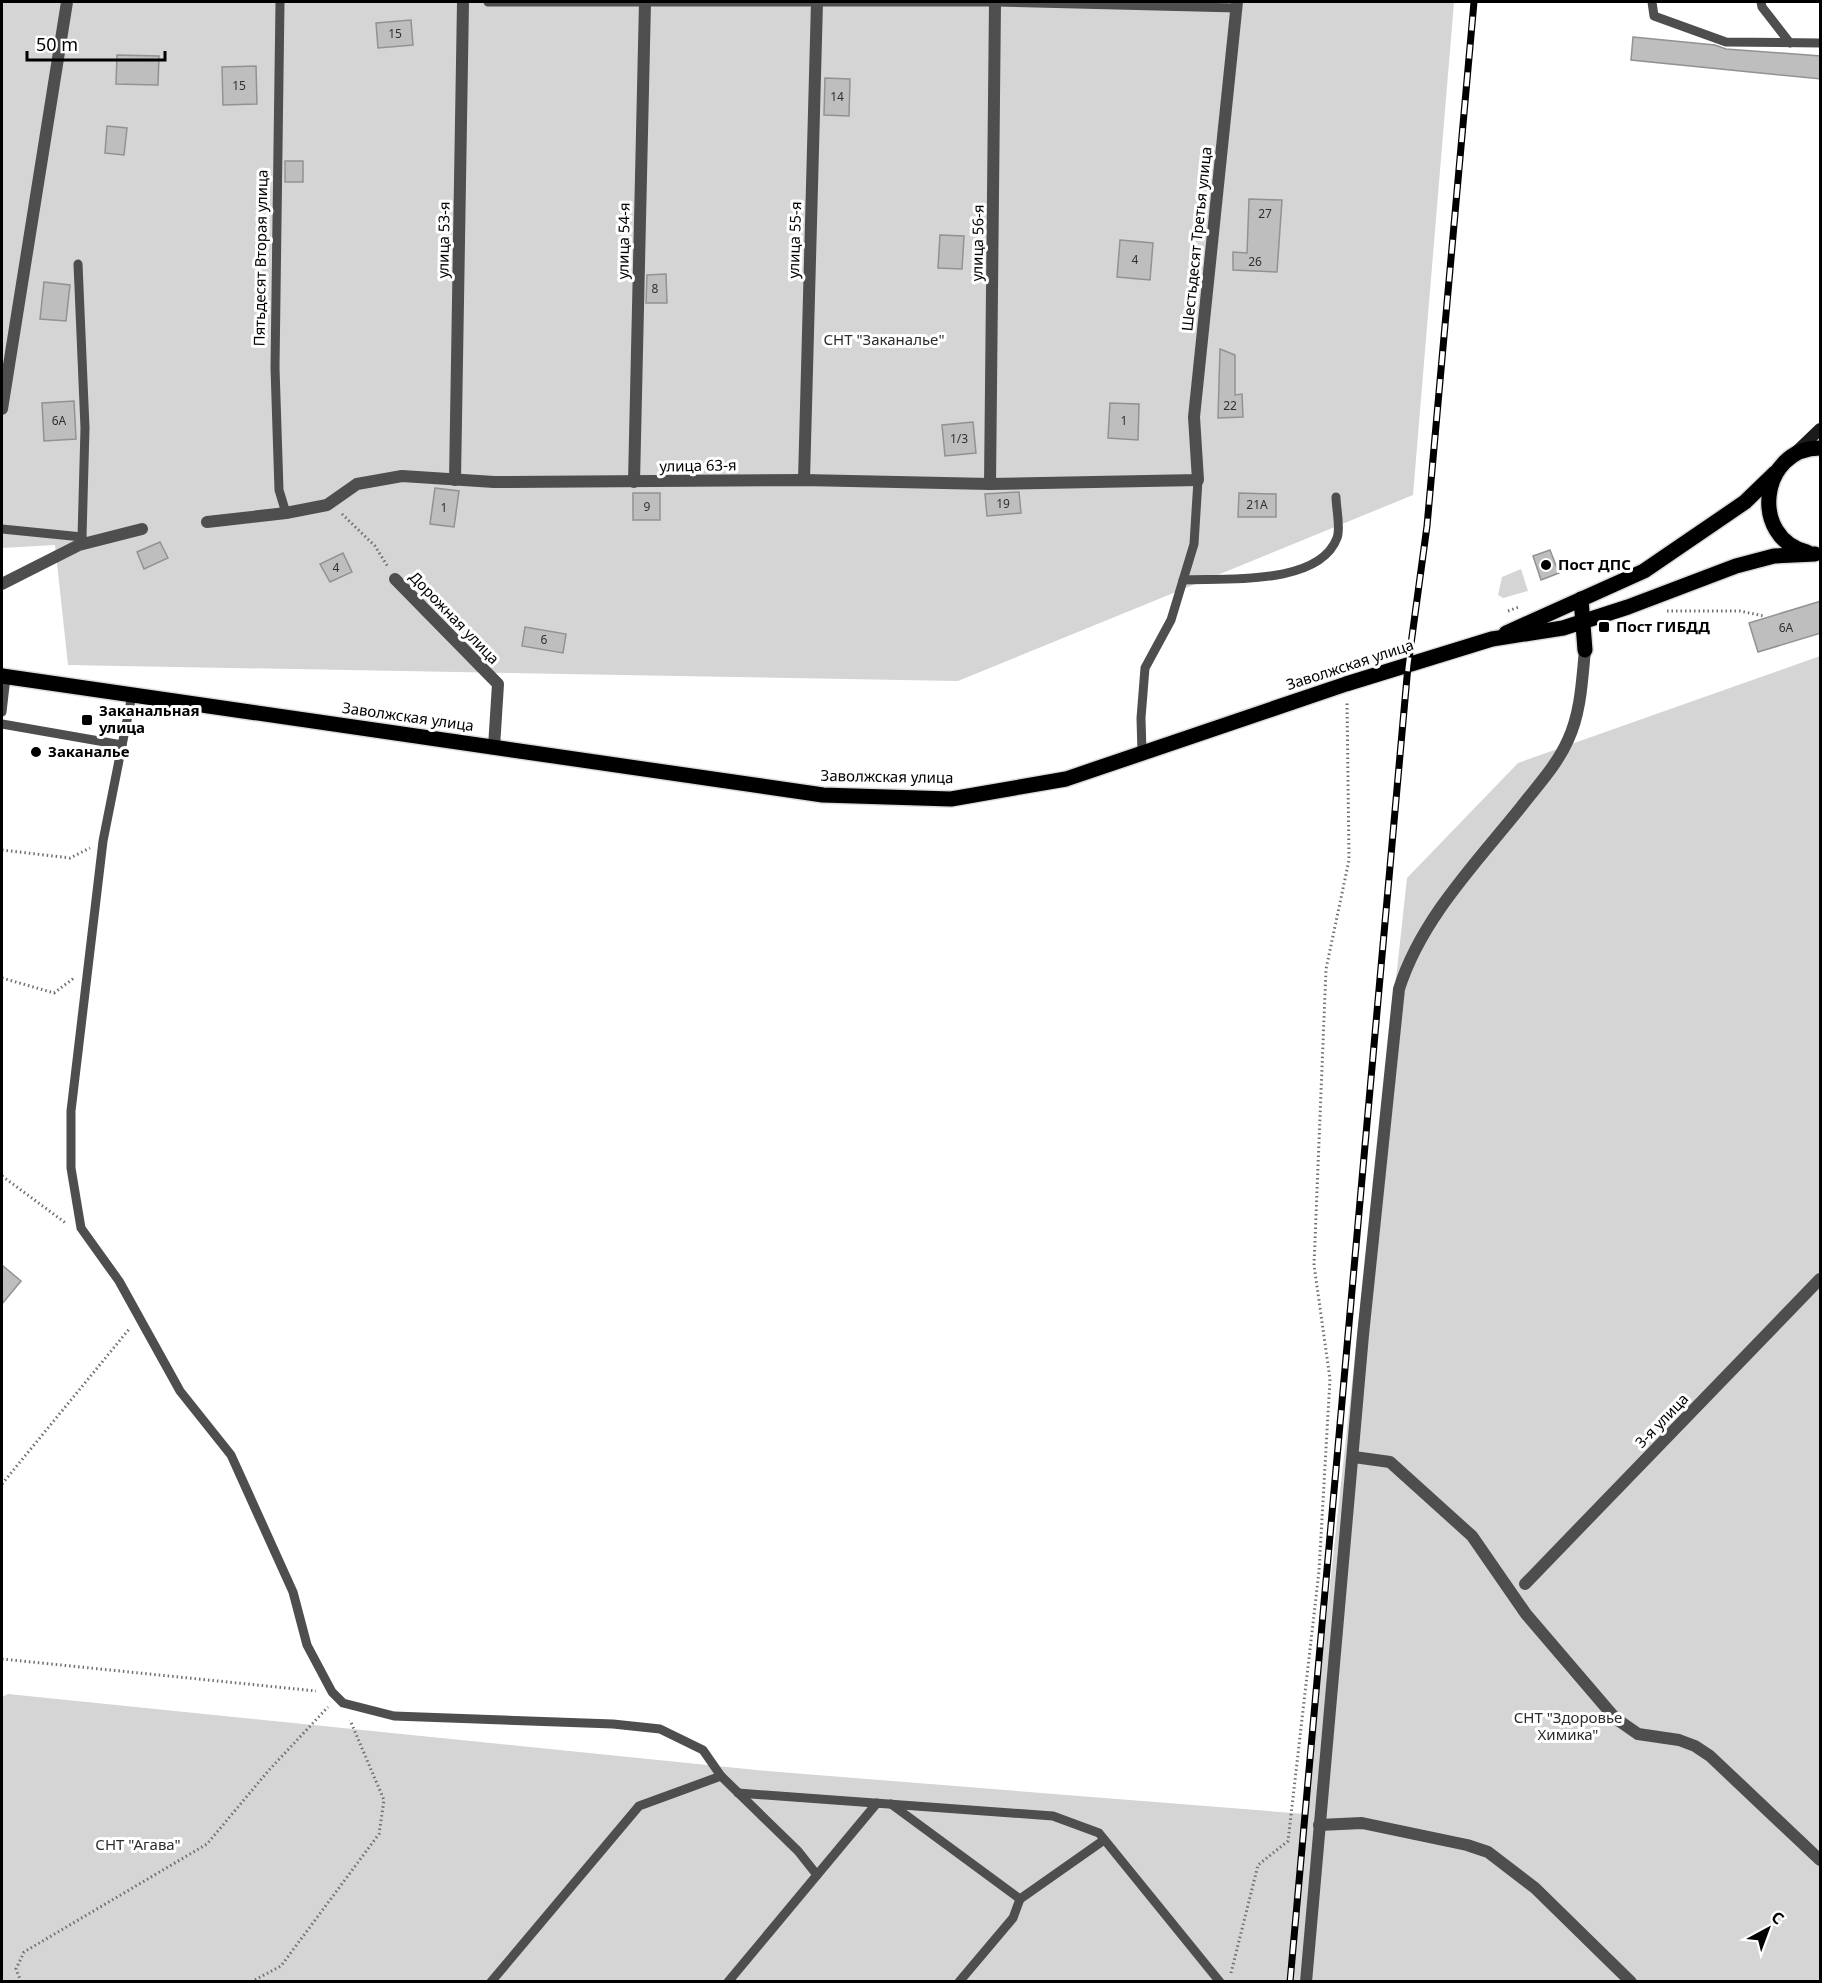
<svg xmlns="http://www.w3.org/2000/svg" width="1822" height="1983" font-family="'Noto Sans',sans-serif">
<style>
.green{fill:#d5d5d5}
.building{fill:#bebebe;stroke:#929292;stroke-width:1.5}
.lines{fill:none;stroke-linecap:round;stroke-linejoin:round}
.primary-casing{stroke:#dbdbdb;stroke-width:18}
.path{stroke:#707070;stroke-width:3;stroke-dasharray:1.5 3;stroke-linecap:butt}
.lane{stroke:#4e4e4e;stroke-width:9}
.street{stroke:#4e4e4e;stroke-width:12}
.secondary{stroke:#1b1b1b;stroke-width:12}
.primary{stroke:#000;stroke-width:15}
.rail-casing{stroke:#000;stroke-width:7}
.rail{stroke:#fff;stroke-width:4.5;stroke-dasharray:14;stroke-linecap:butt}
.poi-dot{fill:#000;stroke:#fff;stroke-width:2}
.labels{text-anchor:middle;stroke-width:6;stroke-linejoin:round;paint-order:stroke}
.number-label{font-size:12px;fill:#303030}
.street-label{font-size:15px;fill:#000;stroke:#fff}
.park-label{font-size:15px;fill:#2c2c2c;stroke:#fff}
.poi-label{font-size:15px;font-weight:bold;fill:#000;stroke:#fff;text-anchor:start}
</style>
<rect width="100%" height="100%" fill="#fff"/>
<g class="green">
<path d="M 2,2 L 1454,2 L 1413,495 L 958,681 L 68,665 L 55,545 L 2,548 Z"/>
<path d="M 1521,569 L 1528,591 L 1503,598 L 1498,595 L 1502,577 Z"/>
<path d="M 1820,656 L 1820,1981 L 2,1982 L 2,1697 L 8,1694 L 767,1771 L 1305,1814 L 1407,878 L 1518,763 Z"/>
</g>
<g class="building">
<path d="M 411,20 L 413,45 L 378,48 L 376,23 Z"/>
<path d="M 1633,37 L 1715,45 L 1726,49 L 1821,56 L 1821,79 L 1631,60 Z"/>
<path d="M 117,55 L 159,56 L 158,85 L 116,84 Z"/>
<path d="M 256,66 L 257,104 L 223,105 L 222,67 Z"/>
<path d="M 825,78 L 850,79 L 849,116 L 824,115 Z"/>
<path d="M 107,126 L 127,128 L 124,155 L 105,153 Z"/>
<rect x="285" y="161" width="18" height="21"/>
<path d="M 1249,199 L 1282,200 L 1277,272 L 1233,270 L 1233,252 L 1247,253 Z"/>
<path d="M 940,235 L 964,236 L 962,269 L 938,268 Z"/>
<path d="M 1120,240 L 1153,243 L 1150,280 L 1117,277 Z"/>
<path d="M 666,274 L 667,303 L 646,303 L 647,275 Z"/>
<path d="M 44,282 L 70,285 L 66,321 L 40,319 Z"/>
<path d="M 1220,349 L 1235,355 L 1235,395 L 1242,394 L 1243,417 L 1218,418 Z"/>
<path d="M 74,401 L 76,439 L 44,441 L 42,403 Z"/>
<path d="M 1110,403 L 1139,404 L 1138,440 L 1108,438 Z"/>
<path d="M 973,422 L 976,453 L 945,456 L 942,425 Z"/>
<path d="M 435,488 L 459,491 L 454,527 L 430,524 Z"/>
<path d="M 1019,492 L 1021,513 L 987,516 L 985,494 Z"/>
<rect x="633" y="493" width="27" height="27"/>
<path d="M 1239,493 L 1276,494 L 1276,517 L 1238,517 Z"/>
<path d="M 160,542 L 168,558 L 144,569 L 137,552 Z"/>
<path d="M 1550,550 L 1559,573 L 1541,580 L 1533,556 Z"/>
<path d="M 343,553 L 352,572 L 330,582 L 320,564 Z"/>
<path d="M 1821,601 L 1821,633 L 1758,652 L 1749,623 Z"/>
<path d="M 525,627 L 566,634 L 563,653 L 522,646 Z"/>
<path d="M 2,1265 L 21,1281 L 2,1304 Z"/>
</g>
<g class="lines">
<defs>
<g id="primary">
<path d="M 1807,552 C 1749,538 1760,448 1820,448"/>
<path d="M 1581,599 L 1585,650"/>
<path d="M 1506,633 L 1644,571 L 1745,502 L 1775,473"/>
<path d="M 2,676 L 823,795 L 951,799 L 1066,779 L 1346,684 L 1492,639 L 1563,628 L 1628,607 L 1736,566 L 1774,556 L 1815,554"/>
</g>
</defs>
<use href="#primary" class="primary-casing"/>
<g class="path">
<path d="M 342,514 L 375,546 L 388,567"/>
<path d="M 1508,611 L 1519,607"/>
<path d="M 1667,611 L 1740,611 L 1764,616"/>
<path d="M 2,850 L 70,858 L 90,848"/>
<path d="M 2,978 L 54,993 L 74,978"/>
<path d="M 2,1176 L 67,1224"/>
<path d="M 2,1484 L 130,1328"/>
<path d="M 2,1659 L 316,1691"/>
<path d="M 1231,1973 L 1258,1865 L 1288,1841 L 1319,1571 L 1330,1379 L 1314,1265 L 1326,969 L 1349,860 L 1347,701"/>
<path d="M 21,1982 L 16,1969 L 24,1952 L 207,1844 L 269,1770 L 328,1707"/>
<path d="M 251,1982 L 281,1966 L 379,1834 L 384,1800 L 350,1720"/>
</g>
<g class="lane">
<path d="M 280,2 L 275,368 L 279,490 L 286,513"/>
<path d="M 488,2 L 995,2 L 1237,8"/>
<path d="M 1652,2 L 1654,16 L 1726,42 L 1820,43"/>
<path d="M 1761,2 L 1762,7 L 1790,43"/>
<path d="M 78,264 L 85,428 L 82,537 L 79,545"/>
<path d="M 2,529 L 82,537"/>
<path d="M 1183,580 C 1225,578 1319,586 1337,538 C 1341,528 1336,508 1336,497"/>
<path d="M 132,695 L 103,841 L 71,1111 L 71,1168 L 81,1228 L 119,1281 L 180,1391 L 231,1455 L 293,1592 L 307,1645 L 332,1692 L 343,1703 L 394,1716 L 613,1724 L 660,1729 L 703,1750 L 721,1776 L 798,1851 L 817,1875"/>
<path d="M 2,712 L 6,677"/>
<path d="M 2,724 L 122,745"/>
<path d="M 1142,753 L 1141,718 L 1145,668 L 1171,620 L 1194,544 L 1198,480"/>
<path d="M 738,1793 L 1053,1816 L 1099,1833 L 1220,1982"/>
<path d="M 891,1804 L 1020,1899"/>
<path d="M 491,1982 L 639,1806 L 721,1776"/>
<path d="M 728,1982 L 877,1803"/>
<path d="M 959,1982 L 1013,1918 L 1020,1899 L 1104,1840"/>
</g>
<g class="street">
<path d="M 2,409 L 67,2"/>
<path d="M 455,480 L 463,2"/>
<path d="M 804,480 L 817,2"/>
<path d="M 634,482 L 645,2"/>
<path d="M 990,484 L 995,2"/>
<path d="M 207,522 L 286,513 L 327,505 L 357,484 L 402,476 L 494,482 L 804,480 L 990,484 L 1198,480 L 1194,417 L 1237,2"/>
<path d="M 395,579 L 498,684 L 494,747"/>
<path d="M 2,584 L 79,545 L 142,529"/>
<path d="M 1354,1457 L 1390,1462 L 1472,1536 L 1526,1614 L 1615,1718 L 1638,1734 L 1679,1740 L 1695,1746 L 1710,1756 L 1820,1860"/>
<path d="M 1525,1584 L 1820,1279"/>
<path d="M 1319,1825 L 1362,1823 L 1467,1845 L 1488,1852 L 1535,1888 L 1631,1982"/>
<path d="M 1306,1982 L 1363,1335 L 1399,989 C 1421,919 1476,863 1521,807 C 1538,785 1557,765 1568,740 C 1581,712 1582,680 1585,650"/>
</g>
<path class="secondary" d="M 1795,453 L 1820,429"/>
<use href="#primary" class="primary"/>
<defs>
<path id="rail" d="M 1290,1982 L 1408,666 L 1427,526 L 1474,2"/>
</defs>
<use href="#rail" class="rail-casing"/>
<use href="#rail" class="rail"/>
</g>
<g class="poi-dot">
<circle cx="1546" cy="565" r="6"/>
<rect x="1598" y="621" width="12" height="12" rx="3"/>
<rect x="81" y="714" width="12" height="12" rx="3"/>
<circle cx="36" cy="752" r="6"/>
</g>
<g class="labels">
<g class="number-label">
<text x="395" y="38">15</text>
<text x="239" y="90">15</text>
<text x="837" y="101">14</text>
<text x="1265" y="218">27</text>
<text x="1135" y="264">4</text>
<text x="1255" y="266">26</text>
<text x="655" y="293">8</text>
<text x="1230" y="410">22</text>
<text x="59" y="425">6А</text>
<text x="1124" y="425">1</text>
<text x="959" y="443">1/3</text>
<text x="1003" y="508">19</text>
<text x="1257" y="509">21А</text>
<text x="647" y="511">9</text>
<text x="444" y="512">1</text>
<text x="336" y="572">4</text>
<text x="1786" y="632">6А</text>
<text x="544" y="644">6</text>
</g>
<g class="street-label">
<text transform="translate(1197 239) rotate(-84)" y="5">Шестьдесят Третья улица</text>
<text transform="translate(444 240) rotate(-89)" y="5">улица 53-я</text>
<text transform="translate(795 240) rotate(-88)" y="5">улица 55-я</text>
<text transform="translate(624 241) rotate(-89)" y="5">улица 54-я</text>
<text transform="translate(978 243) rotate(-89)" y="5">улица 56-я</text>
<text transform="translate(261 258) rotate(-89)" y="5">Пятьдесят Вторая улица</text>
<text transform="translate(698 466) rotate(-1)" y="5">улица 63-я</text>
<text transform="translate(454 618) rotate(46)" y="5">Дорожная улица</text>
<text transform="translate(1350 665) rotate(-18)" y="5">Заволжская улица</text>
<text transform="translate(408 717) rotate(8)" y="5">Заволжская улица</text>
<text transform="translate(887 777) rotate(1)" y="5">Заволжская улица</text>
<text transform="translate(1662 1421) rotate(-46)" y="5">3-я улица</text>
</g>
<g class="park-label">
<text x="884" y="345">СНТ "Заканалье"</text>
<text x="1568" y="1723">СНТ "Здоровье<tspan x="1568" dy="17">Химика"</tspan></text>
<text x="138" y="1850">СНТ "Агава"</text>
</g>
<g class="poi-label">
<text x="1558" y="570">Пост ДПС</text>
<text x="1616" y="632">Пост ГИБДД</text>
<text x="99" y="716">Заканальная<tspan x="99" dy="17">улица</tspan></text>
<text x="48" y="757">Заканалье</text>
</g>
</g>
<rect width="1822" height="1983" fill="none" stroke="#000000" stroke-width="6"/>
<g transform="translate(1768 1929) rotate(41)" stroke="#ffffff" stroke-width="4.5" paint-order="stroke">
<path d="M0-4.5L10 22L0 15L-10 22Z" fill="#000000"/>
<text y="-9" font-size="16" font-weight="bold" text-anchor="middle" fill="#000000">С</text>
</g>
<path d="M27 51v9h138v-9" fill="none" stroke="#000000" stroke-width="3"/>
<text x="36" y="51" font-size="18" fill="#000000" stroke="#ffffff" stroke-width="4.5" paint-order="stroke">50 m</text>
</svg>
